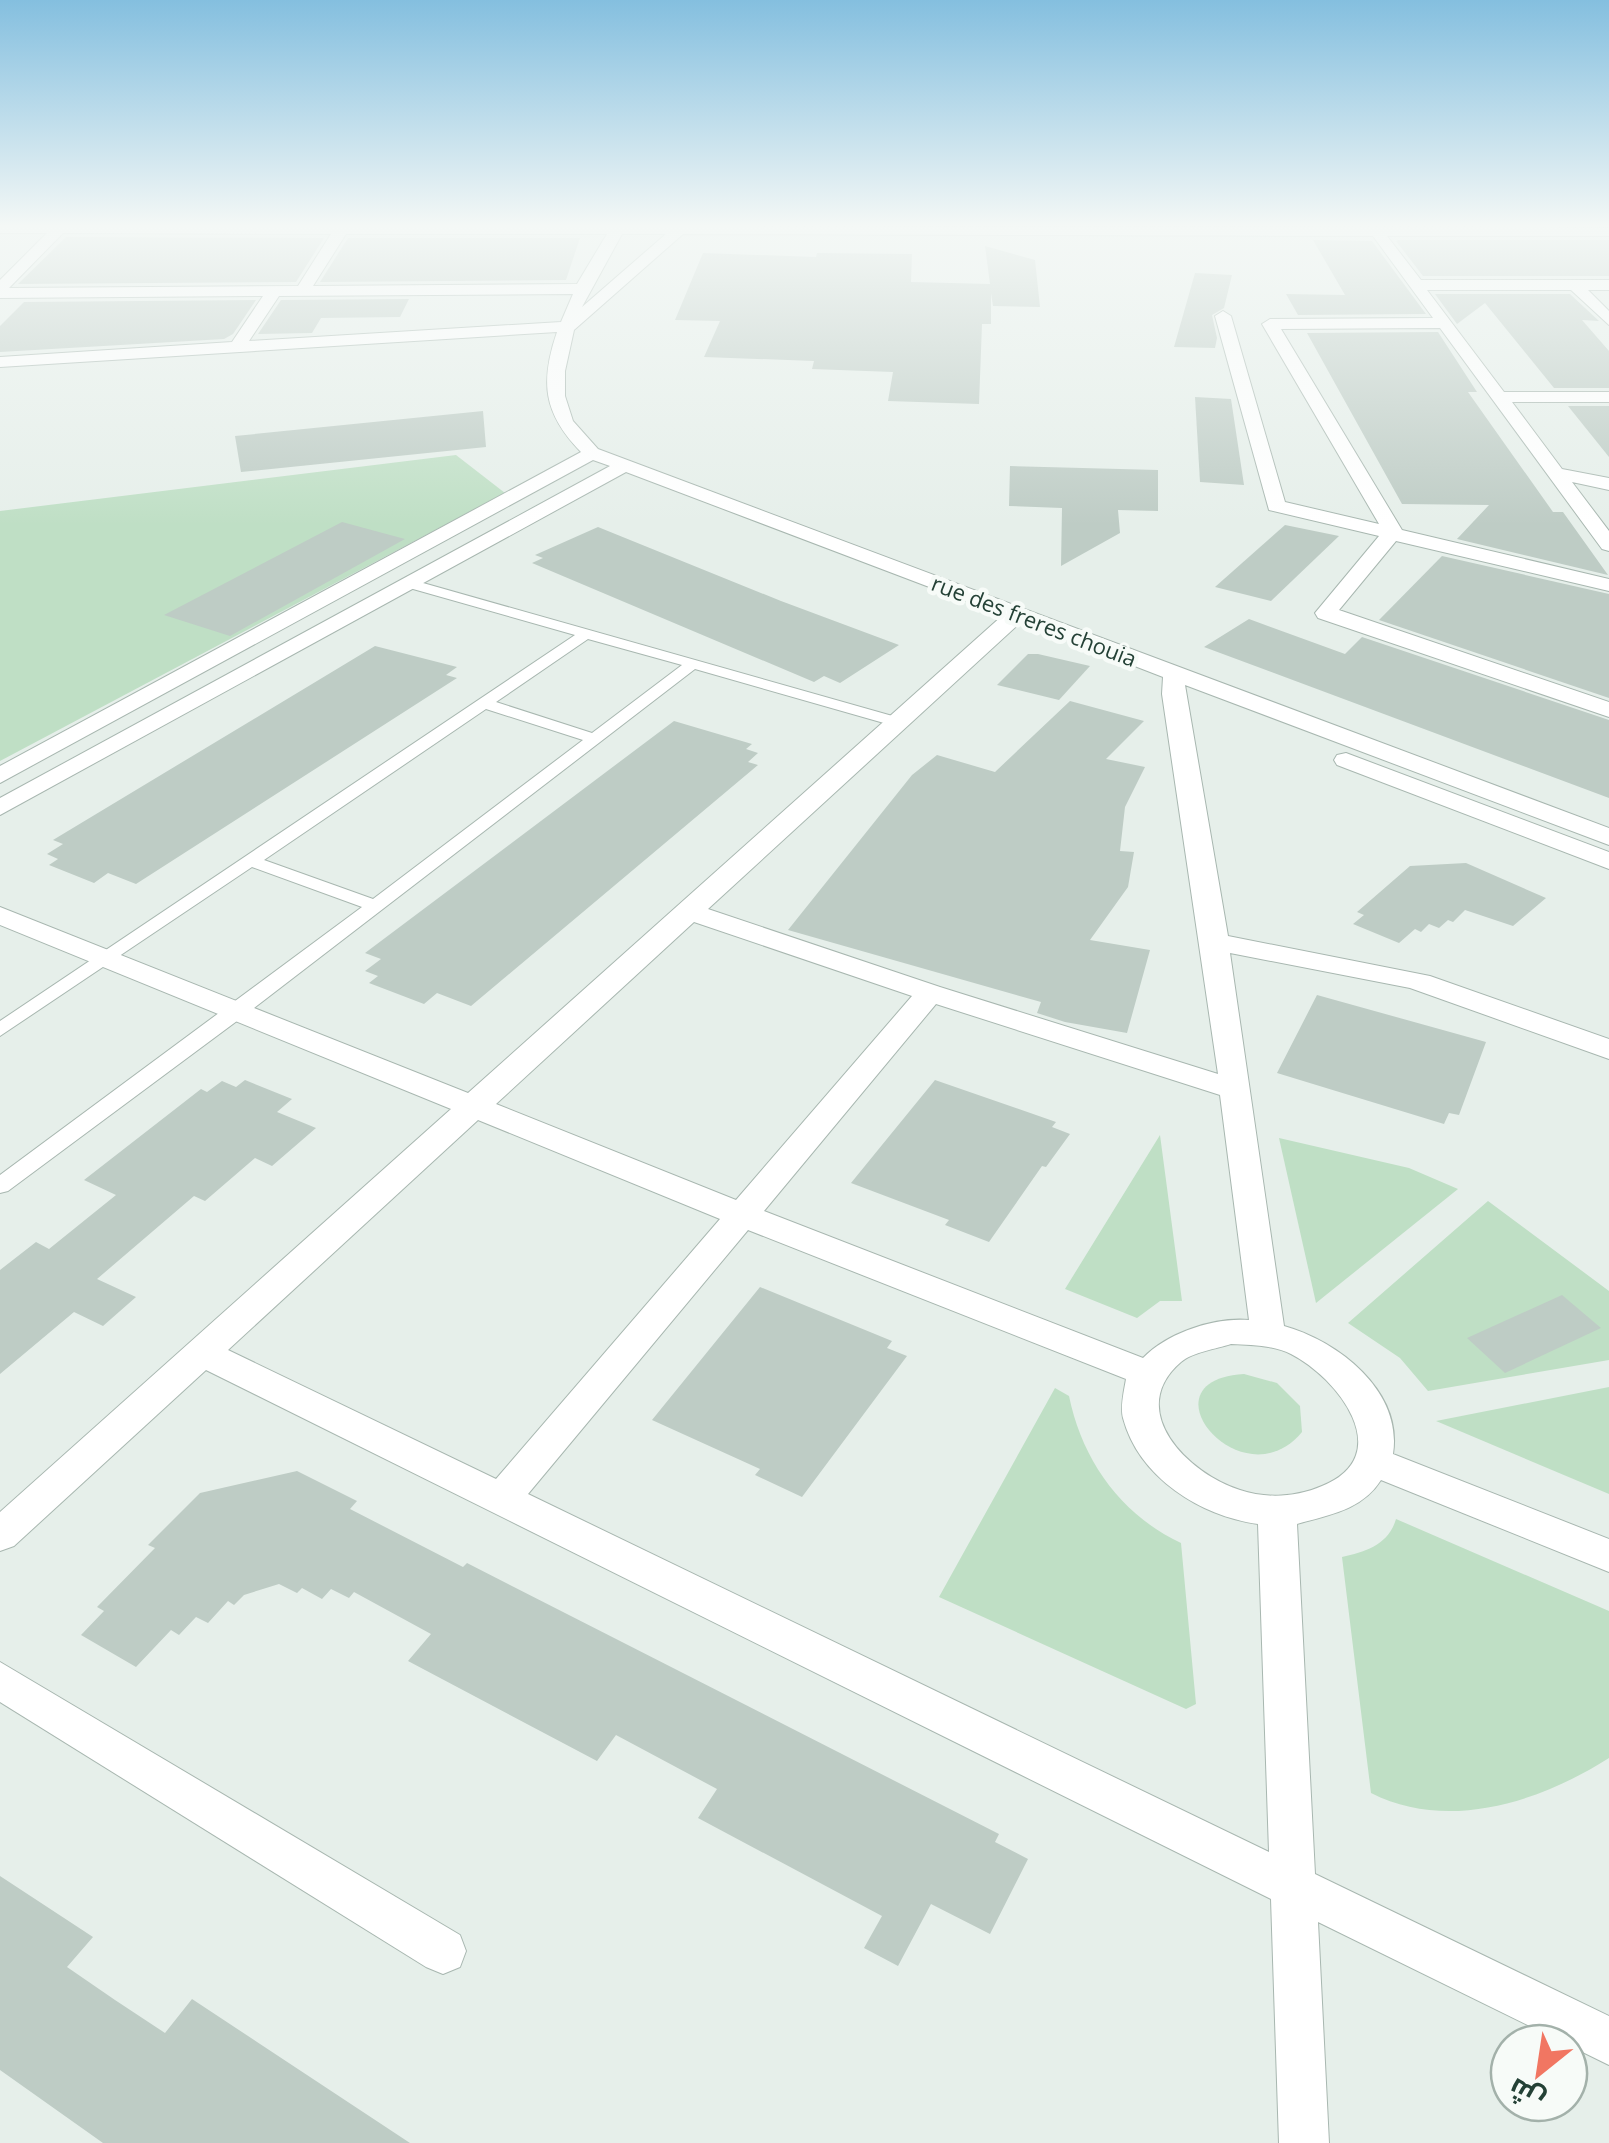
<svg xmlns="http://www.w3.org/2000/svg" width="1609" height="2143" font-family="'Open Sans',Cairo,sans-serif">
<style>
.green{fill:#bfdfc5}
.building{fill:#beccc5}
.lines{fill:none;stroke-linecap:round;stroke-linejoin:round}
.service-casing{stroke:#a8b7b0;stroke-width:2}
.minor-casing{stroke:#a8b7b0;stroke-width:2}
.service{fill:#fff;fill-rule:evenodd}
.minor{fill:#fff;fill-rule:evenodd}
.labels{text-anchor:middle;stroke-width:9;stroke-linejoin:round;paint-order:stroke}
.far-street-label{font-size:22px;fill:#244136;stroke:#f7fbf8}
</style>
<rect width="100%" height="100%" fill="#e6efea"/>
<g class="green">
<path d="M 456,455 L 505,493 L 0,761 L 0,511 Z"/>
<path d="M 1160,1135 L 1182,1301 L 1160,1301 L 1137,1318 L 1065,1289 Z"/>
<path d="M 1279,1138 L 1409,1168 L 1458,1189 L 1316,1303 Z"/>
<path d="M 1488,1201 L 1609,1291 L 1609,1360 L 1428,1391 L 1400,1358 L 1348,1323 Z"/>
<path d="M 1244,1374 L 1277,1383 L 1300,1406 L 1302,1432 C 1242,1504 1138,1380 1244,1374 Z"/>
<path d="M 1609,1387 L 1609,1494 L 1436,1421 Z"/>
<path d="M 1055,1388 L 1069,1396 C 1082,1460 1121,1515 1181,1543 L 1196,1704 L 1186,1709 L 939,1597 Z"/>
<path d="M 1396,1519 L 1609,1611 L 1609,1758 C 1540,1802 1448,1832 1371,1793 L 1342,1557 C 1366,1552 1389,1544 1396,1519 Z"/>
</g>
<g class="building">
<path d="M 66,237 L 324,238 L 296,282 L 18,284 Z"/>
<path d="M 348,238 L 580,238 L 566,280 L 320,282 Z"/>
<path d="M 1313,240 L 1372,241 L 1426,314 L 1298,315 L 1286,294 L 1345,295 Z"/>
<path d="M 1398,240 L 1609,240 L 1609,276 L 1423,276 L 1396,241 Z"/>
<path d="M 985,246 L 1035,260 L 1040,307 L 993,306 L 991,293 L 991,324 L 982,324 L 979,404 L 888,401 L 893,372 L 812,369 L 814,361 L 704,357 L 720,321 L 675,320 L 703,253 L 816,257 L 817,253 L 912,254 L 911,282 L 990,284 Z"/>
<path d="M 1195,273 L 1232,275 L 1224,308 L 1212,315 L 1217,338 L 1215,348 L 1174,347 Z"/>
<path d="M 1435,294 L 1570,294 L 1599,321 L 1582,320 L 1609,351 L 1609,388 L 1554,388 L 1485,303 L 1457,324 Z"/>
<path d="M 409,299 L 400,317 L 321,318 L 312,333 L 258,334 L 281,300 Z"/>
<path d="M 256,300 L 233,334 L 224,339 L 0,352 L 0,326 L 24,302 Z"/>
<path d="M 1438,332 L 1477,392 L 1468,392 L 1553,512 L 1563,512 L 1608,575 L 1457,539 L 1489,505 L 1402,504 L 1307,333 Z"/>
<path d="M 1195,397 L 1231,399 L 1244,485 L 1200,482 Z"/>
<path d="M 1568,406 L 1609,406 L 1609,457 Z"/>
<path d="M 483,411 L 486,447 L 241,472 L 235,436 Z"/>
<path d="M 1010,466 L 1158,470 L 1158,511 L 1118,510 L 1120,533 L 1061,566 L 1062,508 L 1009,506 Z"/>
<path d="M 342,522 L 405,539 L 230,636 L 164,615 Z"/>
<path d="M 1285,525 L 1339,536 L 1271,601 L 1215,587 Z"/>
<path d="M 598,527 L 781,601 L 899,645 L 840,683 L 824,676 L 814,682 L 532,563 L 543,558 L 535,555 Z"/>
<path d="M 1442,556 L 1609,594 L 1609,698 L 1379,620 Z"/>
<path d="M 1249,619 L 1345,654 L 1362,637 L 1609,720 L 1609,798 L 1204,647 Z"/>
<path d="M 375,646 L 457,667 L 446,675 L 457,678 L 136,884 L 108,873 L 94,883 L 49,865 L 58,859 L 47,854 L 63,844 L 53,840 Z"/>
<path d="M 1028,654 L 1038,654 L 1090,666 L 1059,700 L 997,685 Z"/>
<path d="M 1070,701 L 1144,721 L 1106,759 L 1145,767 L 1125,807 L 1120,851 L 1134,852 L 1128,887 L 1090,940 L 1150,950 L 1127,1033 L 1065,1022 L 1037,1013 L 1041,1002 L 788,930 L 912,775 L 937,755 L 995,772 Z"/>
<path d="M 674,721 L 752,744 L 746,749 L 758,753 L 748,762 L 758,765 L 471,1006 L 437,993 L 424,1004 L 369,983 L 378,976 L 365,971 L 381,959 L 365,953 Z"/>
<path d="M 1466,863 L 1546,898 L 1513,926 L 1465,910 L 1453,922 L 1448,920 L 1439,928 L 1429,924 L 1421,932 L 1415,929 L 1399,943 L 1353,924 L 1364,915 L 1357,912 L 1410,866 Z"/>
<path d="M 1317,995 L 1486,1042 L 1459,1115 L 1449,1113 L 1444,1124 L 1277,1073 Z"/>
<path d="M 245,1080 L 292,1099 L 277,1112 L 316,1128 L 272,1166 L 255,1158 L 205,1201 L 194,1196 L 97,1279 L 136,1297 L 103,1326 L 74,1312 L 0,1374 L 0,1270 L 36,1242 L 49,1249 L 116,1195 L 84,1180 L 201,1089 L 207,1092 L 222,1081 L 236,1087 Z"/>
<path d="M 935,1080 L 1056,1122 L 1052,1127 L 1070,1134 L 1046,1167 L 1042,1166 L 989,1242 L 945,1225 L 949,1220 L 851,1183 Z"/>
<path d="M 760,1287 L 892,1341 L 887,1348 L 907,1356 L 802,1497 L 755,1475 L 760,1469 L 652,1420 Z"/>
<path d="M 1562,1295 L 1601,1328 L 1505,1373 L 1467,1338 Z"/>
<path d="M 297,1471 L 357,1501 L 350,1509 L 463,1567 L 467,1563 L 999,1834 L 995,1842 L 1028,1859 L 990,1934 L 931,1904 L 898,1966 L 864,1948 L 882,1916 L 698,1818 L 717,1789 L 616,1735 L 597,1761 L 408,1661 L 431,1634 L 354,1592 L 349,1598 L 331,1589 L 322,1599 L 302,1588 L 297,1593 L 279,1584 L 244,1595 L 234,1605 L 228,1601 L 208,1623 L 196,1617 L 179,1635 L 171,1630 L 136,1667 L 81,1635 L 104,1611 L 97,1607 L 155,1548 L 148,1545 L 200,1493 Z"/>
<path d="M 0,1876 L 93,1937 L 67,1967 L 115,2000 L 165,2033 L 192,1999 L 410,2143 L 103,2143 L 0,2070 Z"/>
</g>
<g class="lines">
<defs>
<path id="service" d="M 406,581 L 416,581 L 903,719 L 905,722 L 897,727 L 891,725 L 695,669 L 245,1015 L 8,1191 L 0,1193 L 0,1175 L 362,907 L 252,867 L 0,1036 L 0,1021 L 575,635 L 406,587 ZM 588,639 L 682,665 L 592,733 L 496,702 ZM 486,709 L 583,740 L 373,899 L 264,860 Z"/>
<g id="minor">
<path d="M 0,225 L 1609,228 L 1609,236 L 1387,236 L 1421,280 L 1609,280 L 1609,290 L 1588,290 L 1609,311 L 1609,325 L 1571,290 L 1427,290 L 1504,392 L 1609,392 L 1609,402 L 1512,402 L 1562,469 L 1609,478 L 1609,490 L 1572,482 L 1609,531 L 1609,551 L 1602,549 L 1440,328 L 1281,329 L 1402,530 L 1609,579 L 1609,591 L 1396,541 L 1339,610 L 1609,702 L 1609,717 L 1318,618 L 1315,613 L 1379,536 L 1269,510 L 1215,316 L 1223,311 L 1231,316 L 1285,502 L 1379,524 L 1262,324 L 1270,319 L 1433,318 L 1373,236 L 683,234 L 574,330 L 565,371 L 565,396 L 573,421 L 598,449 L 1609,828 L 1609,845 L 1185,685 L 1228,936 L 1430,976 L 1609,1039 L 1609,1059 L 1410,988 L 1230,953 L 1284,1326 C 1338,1341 1403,1391 1393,1454 L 1609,1539 L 1609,1572 L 1381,1480 C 1362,1510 1329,1515 1297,1524 L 1315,1874 L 1609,2016 L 1609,2065 L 1318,1922 L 1329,2143 L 1279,2143 L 1271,1899 L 206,1370 L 14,1546 L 0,1551 L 0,1512 L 451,1109 L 0,925 L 0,907 L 468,1093 L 1003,615 L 626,472 L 0,815 L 0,798 L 610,466 L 593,460 L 0,783 L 0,766 L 581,452 C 543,413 540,382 557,332 L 0,367 L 0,357 L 232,342 L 263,296 L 0,298 L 0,280 L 47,233 L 0,233 ZM 63,233 L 331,234 L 298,286 L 9,288 ZM 346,234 L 607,234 L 577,284 L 313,286 ZM 622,234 L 666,234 L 582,307 ZM 573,294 L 561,322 L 249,341 L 279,296 ZM 1021,622 L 1163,677 L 1162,694 L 1218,1074 L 940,987 L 708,909 ZM 694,922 L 912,996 L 736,1200 L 496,1104 ZM 936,1004 L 1220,1095 L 1249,1320 C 1214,1317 1167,1333 1143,1358 L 764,1211 ZM 478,1120 L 720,1219 L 496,1479 L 228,1350 ZM 748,1230 L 1126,1379 C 1124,1391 1120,1407 1123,1418 C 1139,1478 1201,1516 1258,1524 L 1269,1852 L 528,1494 ZM 1231,1344 C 1250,1345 1273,1345 1291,1354 C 1338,1378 1398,1455 1322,1486 C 1297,1497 1266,1499 1240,1490 C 1189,1474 1124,1411 1181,1362 C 1193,1352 1216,1349 1231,1344 Z"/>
<path d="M 1346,753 L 1609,852 L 1609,869 L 1337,765 L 1334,760 L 1337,755 Z"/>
<path d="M 0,1662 L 460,1935 L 466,1951 L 460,1967 L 443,1974 L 426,1967 L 0,1702 Z"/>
</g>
</defs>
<use href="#service" class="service-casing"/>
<use href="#minor" class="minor-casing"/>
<use href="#service" class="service"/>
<use href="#minor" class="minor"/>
</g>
<linearGradient id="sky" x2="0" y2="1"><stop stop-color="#84bfdf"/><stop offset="0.43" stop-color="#f4f8f6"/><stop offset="1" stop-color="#f4f8f6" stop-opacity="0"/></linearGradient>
<rect width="1609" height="525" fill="url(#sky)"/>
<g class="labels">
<g class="far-street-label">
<text transform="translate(1034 621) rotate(21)" y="8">rue des freres chouia</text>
</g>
</g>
<g transform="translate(1539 2073) rotate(210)"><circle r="48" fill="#f7fbf8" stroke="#a3b1aa" stroke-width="2.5"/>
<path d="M0-8L18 38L0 25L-18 38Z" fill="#f17662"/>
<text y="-15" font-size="28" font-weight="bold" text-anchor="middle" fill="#244136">ش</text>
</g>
</svg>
